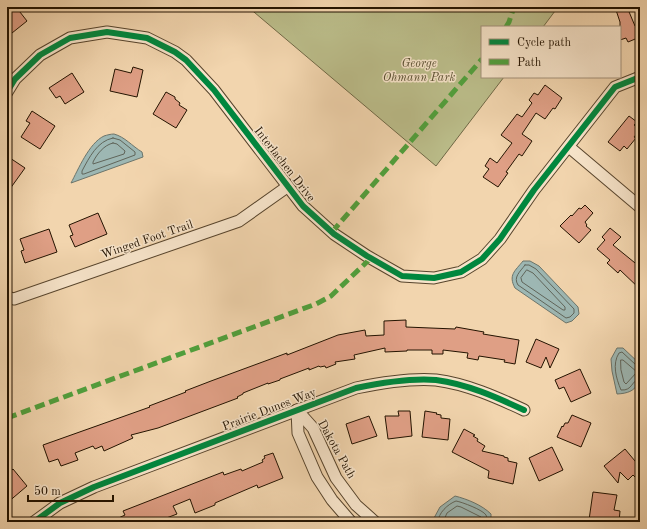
<svg xmlns="http://www.w3.org/2000/svg" width="647" height="529" font-family="'Old Standard TT',serif">
<style>
.green{fill:#bbbd8a;stroke:#6f6845}
.water{fill:#9db7b3;stroke:#6c756b}
.lines{fill:none;stroke-linecap:round;stroke-linejoin:round}
.shore{stroke:#60655a;stroke-width:1}
.building{fill:#df9f85;stroke:#231300}
.minor-casing{stroke:#57442c;stroke-width:13}
.minor{stroke:#f7e4ca;stroke-width:11}
.quiet{stroke:#50a03c;stroke-width:5;stroke-dasharray:10 5;stroke-linecap:butt}
.cycleway-casing{stroke:#f7e4ca;stroke-width:8}
.cycleway{stroke:#00873e;stroke-width:6}
.labels{text-anchor:middle;stroke-width:3;stroke-linejoin:round;paint-order:stroke}
.park-label{font-size:12px;font-style:italic;fill:#584e30;stroke:#f7e4ca}
.street-label{font-size:12px;fill:#231300;stroke:#f7e4ca}
</style>
<rect width="100%" height="100%" fill="#f2d5ae"/>
<filter id="stains"><feTurbulence type="fractalNoise" baseFrequency=".005" numOctaves="4"/><feColorMatrix values="0 0 0 0 .2 0 0 0 0 .09 0 0 0 0 .02 0 0 0 .5 -.17"/></filter>
<radialGradient id="worn" r=".72"><stop offset=".6" stop-color="#630" stop-opacity="0"/><stop offset="1" stop-color="#630" stop-opacity=".3"/></radialGradient>
<path class="green" d="M 248,7 L 558,7 L 543,27 L 482,27 L 482,77 L 504,77 L 436,166 Z"/>
<g class="water">
<path d="M 114,134 C 125,137 132,146 142,152 L 143,157 L 71,183 C 78,170 89,143 104,136 C 107,135 111,134 114,134 Z"/>
<path d="M 523,261 L 530,261 L 539,266 L 578,307 L 579,314 L 572,321 L 566,323 L 515,288 C 508,275 515,271 523,261 Z"/>
<path d="M 617,348 L 623,348 L 640,364 C 640,382 639,393 617,394 L 612,371 L 611,359 Z"/>
<path d="M 455,496 C 467,499 482,505 491,514 L 491,522 L 434,522 L 434,518 L 440,507 Z"/>
</g>
<g class="lines">
<g class="shore">
<path d="M 113,138 L 120,140 L 135,152 L 135,155 L 84,174 L 82,174 L 82,171 C 89,158 97,141 113,138 Z"/>
<path d="M 113,143 L 117,144 L 125,151 L 124,154 L 93,164 L 93,162 C 97,154 104,145 113,143 Z"/>
<path d="M 525,265 L 529,265 L 536,269 L 574,309 L 574,313 L 570,317 L 566,318 L 518,285 C 513,277 520,272 525,265 Z"/>
<path d="M 527,270 L 533,273 L 565,307 L 565,310 L 563,310 L 522,282 L 521,278 Z"/>
<path d="M 621,360 L 623,360 L 637,372 L 626,384 L 624,382 L 621,370 Z"/>
<path d="M 640,366 L 636,365 L 622,352 L 619,353 C 612,364 616,378 621,390 C 633,391 631,380 640,379"/>
<path d="M 438,522 C 438,513 448,504 456,501 C 462,502 483,510 486,515 C 487,517 487,520 487,522"/>
<path d="M 443,522 L 447,513 L 457,506 L 461,507 L 481,517 L 482,522"/>
</g>
</g>
<g class="building">
<path d="M 10,7 L 16,7 L 27,21 L 7,37 L 7,9 Z"/>
<path d="M 615,7 L 627,7 L 635,26 L 640,24 L 640,37 L 628,42 L 626,38 L 620,40 L 620,22 Z"/>
<path d="M 133,67 L 143,70 L 137,97 L 110,91 L 115,69 L 131,73 Z"/>
<path d="M 72,73 L 84,92 L 65,104 L 60,96 L 56,98 L 49,88 Z"/>
<path d="M 545,85 L 562,98 L 555,109 L 553,108 L 545,119 L 536,113 L 522,134 L 532,141 L 522,156 L 519,154 L 506,172 L 508,173 L 498,187 L 483,177 L 489,169 L 485,166 L 490,158 L 497,163 L 512,143 L 501,135 L 517,114 L 522,117 L 532,103 L 529,100 L 534,93 L 538,95 Z"/>
<path d="M 166,92 L 175,97 L 175,99 L 180,103 L 179,105 L 187,110 L 176,128 L 153,114 Z"/>
<path d="M 32,111 L 55,126 L 40,149 L 21,137 L 30,123 L 26,121 Z"/>
<path d="M 629,116 L 637,122 L 634,125 L 640,130 L 634,137 L 636,138 L 627,149 L 624,146 L 620,151 L 608,142 Z"/>
<path d="M 7,156 L 25,168 L 7,193 Z"/>
<path d="M 585,205 L 593,213 L 585,222 L 587,225 L 586,226 L 591,230 L 579,243 L 560,226 L 571,215 L 572,216 L 579,208 L 581,209 Z"/>
<path d="M 98,213 L 107,234 L 75,247 L 70,236 L 73,235 L 69,225 Z"/>
<path d="M 610,228 L 621,237 L 613,245 L 640,267 L 640,289 L 620,270 L 618,273 L 607,263 L 610,260 L 597,249 L 605,240 L 602,237 Z"/>
<path d="M 49,229 L 57,252 L 25,263 L 21,251 L 24,250 L 20,239 Z"/>
<path d="M 406,320 L 406,327 L 455,329 L 456,327 L 484,332 L 483,334 L 519,340 L 515,364 L 504,362 L 505,360 L 479,356 L 478,360 L 467,358 L 468,353 L 443,350 L 443,354 L 432,354 L 432,350 L 407,350 L 407,351 L 385,352 L 385,348 L 354,355 L 355,359 L 335,362 L 336,364 L 326,368 L 325,366 L 320,367 L 319,366 L 309,370 L 309,368 L 280,379 L 280,380 L 268,384 L 268,383 L 243,393 L 243,394 L 237,397 L 238,398 L 158,428 L 131,435 L 133,438 L 104,451 L 102,446 L 95,449 L 93,446 L 75,453 L 78,460 L 61,466 L 58,459 L 49,462 L 43,445 L 150,407 L 149,406 L 186,392 L 185,391 L 211,381 L 287,353 L 287,355 L 338,335 L 365,330 L 366,336 L 384,335 L 384,321 Z"/>
<path d="M 536,339 L 559,349 L 550,368 L 546,357 L 541,368 L 526,362 Z"/>
<path d="M 580,369 L 591,393 L 571,402 L 564,387 L 559,389 L 555,380 Z"/>
<path d="M 398,411 L 410,411 L 412,436 L 388,439 L 385,416 L 399,416 Z"/>
<path d="M 425,411 L 437,413 L 436,414 L 441,415 L 441,418 L 450,419 L 448,440 L 422,437 Z"/>
<path d="M 572,415 L 591,423 L 581,447 L 557,437 L 562,426 L 563,427 L 565,423 L 568,423 Z"/>
<path d="M 369,416 L 377,436 L 352,444 L 346,424 Z"/>
<path d="M 464,429 L 475,435 L 473,436 L 478,439 L 477,441 L 485,446 L 482,451 L 504,456 L 504,457 L 508,458 L 508,461 L 517,463 L 513,484 L 488,478 L 489,471 L 452,452 Z"/>
<path d="M 552,447 L 563,470 L 539,481 L 529,458 Z"/>
<path d="M 625,449 L 640,467 L 640,472 L 635,477 L 633,475 L 628,480 L 620,472 L 618,483 L 604,466 Z"/>
<path d="M 273,453 L 283,478 L 258,488 L 257,485 L 215,503 L 215,505 L 195,513 L 190,499 L 173,506 L 177,514 L 156,522 L 110,522 L 125,515 L 123,511 L 223,472 L 224,475 L 241,469 L 242,471 L 263,462 L 262,460 L 265,458 L 264,456 Z"/>
<path d="M 13,469 L 27,486 L 7,503 L 7,474 Z"/>
<path d="M 593,492 L 617,495 L 614,510 L 620,511 L 619,522 L 589,520 Z"/>
</g>
<g class="lines">
<defs>
<g id="minor">
<path d="M 7,92 L 15,79 L 40,55 L 70,38 L 107,32 L 147,38 L 175,52 L 186,60 L 214,90 L 303,206 L 334,234 L 367,256 L 402,276 L 434,278 L 461,272 L 482,259 L 500,239 L 534,190 L 615,87 L 640,77"/>
<path d="M 569,147 L 640,207"/>
<path d="M 7,297 L 14,299 L 239,221 L 287,187"/>
<path d="M 297,410 L 313,428 L 336,478 L 356,505 L 375,522"/>
<path d="M 297,410 L 298,433 L 317,477 L 332,500 L 351,522"/>
<path d="M 34,522 L 60,503 L 94,487 L 356,388 C 380,383 412,378 436,380 C 467,384 496,397 524,410"/>
</g>
</defs>
<use href="#minor" class="minor-casing"/>
<use href="#minor" class="minor"/>
<g class="quiet">
<path d="M 506,27 L 509,22 L 514,7"/>
<path d="M 332,232 L 482,59"/>
<path d="M 7,418 L 316,304 L 331,296 L 371,258"/>
</g>
<defs>
<g id="cycleway">
<path d="M 7,92 L 15,79 L 40,55 L 70,38 L 107,32 L 147,38 L 175,52 L 186,60 L 214,90 L 303,206 L 334,234 L 367,256 L 402,276 L 434,278 L 461,272 L 482,259 L 500,239 L 534,190 L 615,87 L 640,77"/>
<path d="M 34,522 L 60,503 L 94,487 L 356,388 C 380,383 412,378 436,380 C 467,384 496,397 524,410"/>
</g>
</defs>
<use href="#cycleway" class="cycleway-casing"/>
<use href="#cycleway" class="cycleway"/>
</g>
<g class="labels">
<g class="park-label">
<text x="419" y="67">George<tspan x="419" dy="14">Ohmann Park</tspan></text>
</g>
<g class="street-label">
<text transform="translate(285 164) rotate(52)" y="4">Interlachen Drive</text>
<text transform="translate(147 239) rotate(-19)" y="4">Winged Foot Trail</text>
<text transform="translate(269 409) rotate(-21)" y="4">Prairie Dunes Way</text>
<text transform="translate(337 449) rotate(61)" y="4">Dakota Path</text>
</g>
</g>
<rect width="647" height="529" fill="none" stroke="#f2d5ae" stroke-width="24"/>
<rect x="8" y="8" width="631" height="513" fill="none" stroke="#231300" stroke-width="2"/>
<rect x="12" y="12" width="623" height="505" fill="none" stroke="#231300"/>
<rect x="481" y="26" width="140" height="52" fill="#f7e4ca" stroke="#a29079"/>
<rect x="489" y="39" width="20" height="6" fill="#00873e" stroke="#a29079"/>
<text x="517" y="46" font-size="12" fill="#231300">Cycle path</text>
<rect x="489" y="59" width="20" height="6" fill="#50a03c" stroke="#a29079"/>
<text x="517" y="66" font-size="12" fill="#231300">Path</text>
<path d="M28 495v6h85v-6" fill="none" stroke="#231300" stroke-width="2"/>
<text x="34" y="495" font-size="12" fill="#231300" stroke="#f7e4ca" stroke-width="3" paint-order="stroke">50 m</text>
<rect width="100%" height="100%" filter="url(#stains)"/>
<rect width="100%" height="100%" fill="url(#worn)"/>
</svg>
